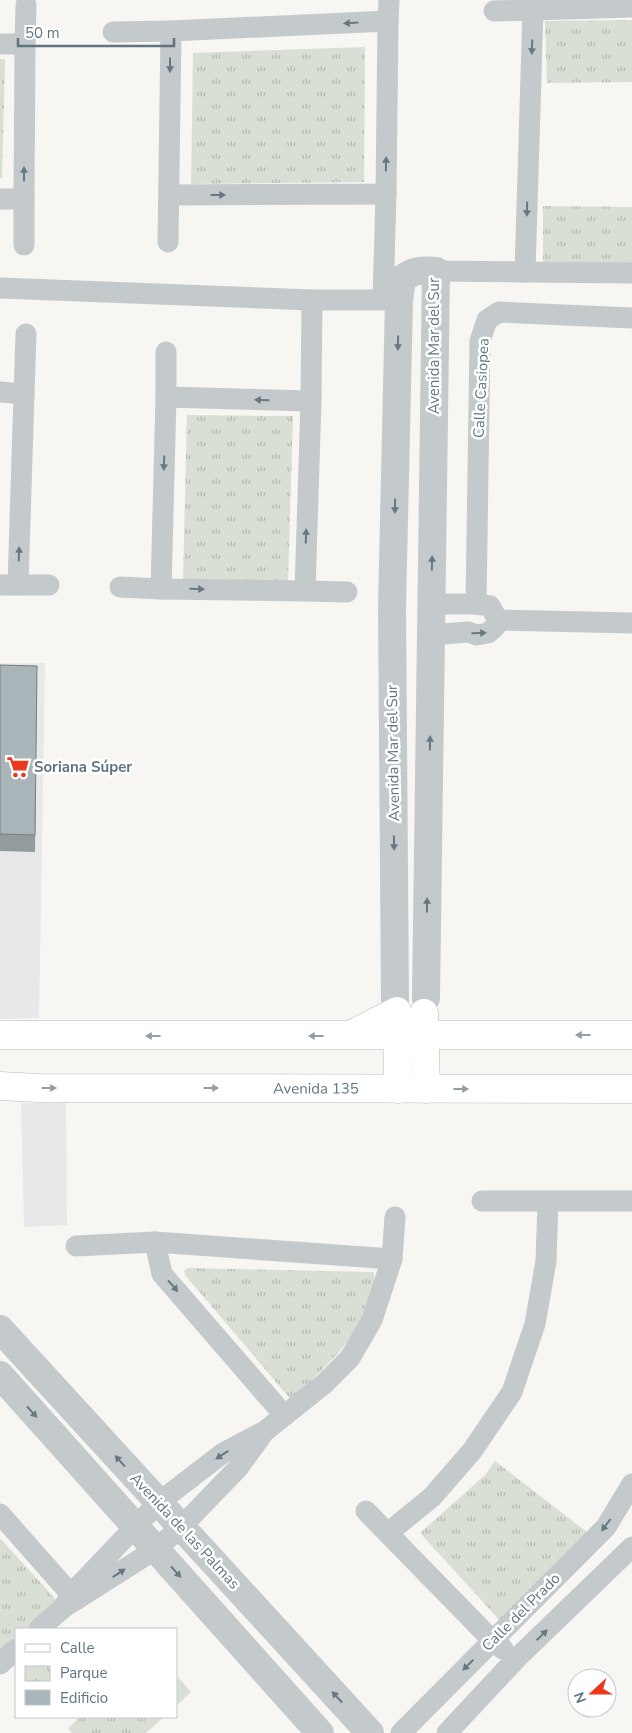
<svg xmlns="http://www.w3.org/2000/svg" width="632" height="1733" font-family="'Nunito Sans',sans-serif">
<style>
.built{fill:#e7e8e7}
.park{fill:url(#park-tufts)}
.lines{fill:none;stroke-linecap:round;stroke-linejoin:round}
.primary-casing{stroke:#b7bcbf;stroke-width:29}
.minor{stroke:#c4c9cb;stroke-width:21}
.tertiary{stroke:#c4c9cb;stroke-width:28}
.primary{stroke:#fff;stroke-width:28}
.wall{fill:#929c9f}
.building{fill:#aab5b9;stroke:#777f82}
.oneway{fill:#657984}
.oneway2{fill:#909ea6}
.labels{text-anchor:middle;stroke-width:5;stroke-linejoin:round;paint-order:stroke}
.street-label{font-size:15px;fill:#607580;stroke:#fff}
.poi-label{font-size:15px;font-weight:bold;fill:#607580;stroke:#fff;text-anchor:start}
</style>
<defs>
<pattern id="park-tufts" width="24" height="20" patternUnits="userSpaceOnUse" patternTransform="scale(1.25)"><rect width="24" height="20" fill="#d9dfd4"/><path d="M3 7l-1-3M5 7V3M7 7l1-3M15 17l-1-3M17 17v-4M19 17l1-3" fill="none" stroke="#b3b9b1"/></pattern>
</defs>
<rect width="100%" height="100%" fill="#f7f6f3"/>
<g class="built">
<path d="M 0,663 L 45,663 L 39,1018 L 0,1019 Z"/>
<path d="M 21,1103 L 66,1103 L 67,1225 L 24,1227 Z"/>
</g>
<g class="park">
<path d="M 632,20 L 632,82 L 547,83 L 545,21 Z"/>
<path d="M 365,47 L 364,182 L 191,184 L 193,53 Z"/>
<path d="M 0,59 L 5,59 L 2,178 L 0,178 Z"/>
<path d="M 543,206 L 632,207 L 632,272 L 543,271 Z"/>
<path d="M 187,415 L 293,416 L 288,581 L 183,579 Z"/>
<path d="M 187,1268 L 374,1272 L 374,1291 L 356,1329 L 341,1350 L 292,1401 L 185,1275 L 184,1271 Z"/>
<path d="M 495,1461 L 592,1536 L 503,1624 L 420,1533 L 485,1475 Z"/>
<path d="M 0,1538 L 59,1603 L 28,1629 L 16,1629 L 16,1639 L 0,1653 Z"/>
<path d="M 176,1675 L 191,1692 L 176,1706 Z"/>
<path d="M 80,1717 L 164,1717 L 146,1733 L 72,1733 L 68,1728 Z"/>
</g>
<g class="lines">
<defs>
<g id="primary">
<path d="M 424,1013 L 426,1089"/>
<path d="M 354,1033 L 397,1011 L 398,1089"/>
<path d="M 0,1035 L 632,1035"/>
<path id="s1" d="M 0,1086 L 39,1088 L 632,1089"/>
</g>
</defs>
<use href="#primary" class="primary-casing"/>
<g class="minor">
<path d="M 632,7 L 533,10 L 525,272 L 632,273"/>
<path d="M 494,11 L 533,10"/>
<path d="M 388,21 L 389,0"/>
<path d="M 113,32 L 171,31"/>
<path d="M 0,44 L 25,44 L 24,199 L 0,199"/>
<path d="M 25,44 L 26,5"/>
<path d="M 24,199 L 24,245"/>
<path d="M 168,242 L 171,31 L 388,21 L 386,194 L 170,195"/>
<path d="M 436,271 L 525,272"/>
<path d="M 0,288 L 312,300"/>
<path d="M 383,299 L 386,194"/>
<path d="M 0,392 L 24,394 L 18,585 L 0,585"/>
<path d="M 24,394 L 26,334"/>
<path d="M 166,397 L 166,352"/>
<path d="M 311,401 L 166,397 L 161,589 L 305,591 L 311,401 L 312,300 L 399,300"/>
<path d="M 18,585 L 49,585"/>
<path d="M 120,587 L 161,589"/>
<path d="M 305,591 L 347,592"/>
<path d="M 476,604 L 480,341 L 487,320 L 499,312 L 632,318"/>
<path d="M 498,620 L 632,623"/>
<path d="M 431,635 L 468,632 L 477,635 L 488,633 L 495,627 L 498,620 L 490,606 L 476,604 L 431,604"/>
<path d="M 482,1201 L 632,1201"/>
<path d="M 155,1242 L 162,1274 L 284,1415"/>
<path d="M 76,1246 L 155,1242 L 392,1259"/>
<path d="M 366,1511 L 492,1640 L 503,1649"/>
<path d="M 0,1514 L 76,1600"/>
<path d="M 388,1533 L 432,1497 L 472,1451 L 512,1392 L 535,1324 L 546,1261 L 548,1201"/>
<path d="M 63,1608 L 71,1594 L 158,1503 L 223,1453 L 265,1431 L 324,1384 L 350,1358 L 372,1320 L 392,1259 L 395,1217"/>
<path d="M 39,1629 L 63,1608 L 156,1549 L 181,1527 L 238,1468 L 262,1435"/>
<path d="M 0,1664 L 16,1649"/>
<path d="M 401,1733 L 606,1527 L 632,1484"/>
<path d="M 447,1733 L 516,1659 L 632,1547"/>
</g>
<g class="tertiary">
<path d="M 395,1001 L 392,608 L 399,300 L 402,279 C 412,270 423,270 436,271 L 426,998"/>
<path d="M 0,1329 L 370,1733"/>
<path d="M 0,1375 L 320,1733"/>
</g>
<use href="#primary" class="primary"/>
</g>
<path class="wall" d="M 0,665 L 37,666 L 35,852 L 0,851 Z"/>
<path class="building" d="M 0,665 L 37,666 L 35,835 L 0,834 Z"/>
<defs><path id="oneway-solid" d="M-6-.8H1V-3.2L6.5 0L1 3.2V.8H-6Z" transform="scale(1.25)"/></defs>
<g class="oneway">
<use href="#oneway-solid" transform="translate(351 23) rotate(177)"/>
<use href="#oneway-solid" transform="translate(532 47) rotate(92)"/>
<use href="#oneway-solid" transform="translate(170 65) rotate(90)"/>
<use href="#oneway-solid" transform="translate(386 164) rotate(-89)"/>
<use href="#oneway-solid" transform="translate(24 174) rotate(-90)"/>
<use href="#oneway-solid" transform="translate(218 195)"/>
<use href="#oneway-solid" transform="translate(527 209) rotate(92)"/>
<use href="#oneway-solid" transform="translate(398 343) rotate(91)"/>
<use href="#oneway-solid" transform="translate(262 400) rotate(-178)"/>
<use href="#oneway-solid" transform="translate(164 463) rotate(92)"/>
<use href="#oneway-solid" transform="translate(395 506) rotate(91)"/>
<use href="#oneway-solid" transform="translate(306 536) rotate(-88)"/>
<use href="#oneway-solid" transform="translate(19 554) rotate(-88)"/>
<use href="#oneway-solid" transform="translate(432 563) rotate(-89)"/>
<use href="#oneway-solid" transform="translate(197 589) rotate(1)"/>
<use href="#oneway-solid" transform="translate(479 633) rotate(-1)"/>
<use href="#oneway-solid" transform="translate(430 743) rotate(-89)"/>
<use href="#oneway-solid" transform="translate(394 843) rotate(89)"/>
<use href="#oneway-solid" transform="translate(427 905) rotate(-89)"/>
<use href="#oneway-solid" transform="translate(173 1286) rotate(49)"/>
<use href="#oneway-solid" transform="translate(32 1412) rotate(48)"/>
<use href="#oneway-solid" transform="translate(222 1455) rotate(147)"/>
<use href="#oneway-solid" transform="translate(120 1461) rotate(-132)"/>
<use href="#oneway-solid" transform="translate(606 1525) rotate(127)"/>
<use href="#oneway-solid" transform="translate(176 1572) rotate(48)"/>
<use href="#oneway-solid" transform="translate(119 1573) rotate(-33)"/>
<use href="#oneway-solid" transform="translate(542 1635) rotate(-44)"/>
<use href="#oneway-solid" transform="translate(468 1665) rotate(135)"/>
<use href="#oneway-solid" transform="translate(337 1697) rotate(-133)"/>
</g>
<g class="oneway2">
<use href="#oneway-solid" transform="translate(583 1035) rotate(180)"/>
<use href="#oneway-solid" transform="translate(153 1036) rotate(-180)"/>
<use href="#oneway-solid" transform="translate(316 1036) rotate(-180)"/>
<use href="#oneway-solid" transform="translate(49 1088)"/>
<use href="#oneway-solid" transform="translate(211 1088)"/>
<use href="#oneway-solid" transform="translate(461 1089)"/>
</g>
<defs>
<symbol id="supermarket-bare" viewBox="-9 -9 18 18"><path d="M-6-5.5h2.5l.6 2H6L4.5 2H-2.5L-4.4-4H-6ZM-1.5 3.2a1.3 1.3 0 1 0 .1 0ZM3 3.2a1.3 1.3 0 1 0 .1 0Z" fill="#ec381e" stroke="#fff" stroke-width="2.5" paint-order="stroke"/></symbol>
</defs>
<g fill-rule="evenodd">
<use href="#supermarket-bare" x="2" y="751" width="32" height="32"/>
</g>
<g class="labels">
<g class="street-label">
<text transform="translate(434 346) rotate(-90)" y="5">Avenida Mar del Sur</text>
<text transform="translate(481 388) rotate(-87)" y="5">Calle Casiopea</text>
<text transform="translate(393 753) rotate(-91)" y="5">Avenida Mar del Sur</text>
<text dy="5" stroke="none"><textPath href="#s1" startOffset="316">Avenida 135</textPath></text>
<text transform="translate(185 1531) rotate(47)" y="5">Avenida de las Palmas</text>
<text transform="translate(521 1612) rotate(-45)" y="5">Calle del Prado</text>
</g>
<g class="poi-label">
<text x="34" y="772">Soriana Súper</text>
</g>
</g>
<rect x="15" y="1628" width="162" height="90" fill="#ffffff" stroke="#bfc8cc"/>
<rect x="25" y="1644" width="25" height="8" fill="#ffffff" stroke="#bfc8cc"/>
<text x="60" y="1653" font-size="15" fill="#607580">Calle</text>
<rect x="25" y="1666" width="25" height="15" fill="url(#park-tufts)" stroke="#bfc8cc"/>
<text x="60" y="1678" font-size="15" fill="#607580">Parque</text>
<rect x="25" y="1690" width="25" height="15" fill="#aab5b9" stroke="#bfc8cc"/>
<text x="60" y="1703" font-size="15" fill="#607580">Edificio</text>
<g transform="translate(592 1693) rotate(249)"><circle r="24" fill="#ffffff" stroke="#bfc8cc"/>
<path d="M0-4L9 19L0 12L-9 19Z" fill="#ec381e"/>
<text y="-8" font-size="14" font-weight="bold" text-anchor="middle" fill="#607580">N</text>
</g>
<path d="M18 38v8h156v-8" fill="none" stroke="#607580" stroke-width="2.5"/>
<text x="25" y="38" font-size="15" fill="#607580" stroke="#ffffff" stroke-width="4" paint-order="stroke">50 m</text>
</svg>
